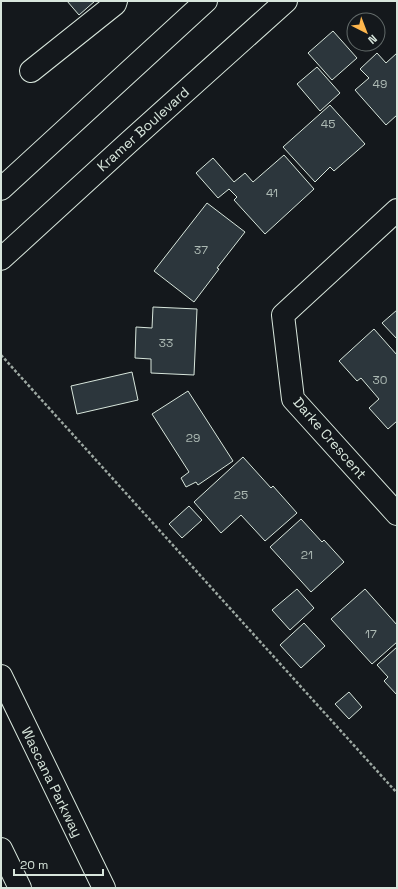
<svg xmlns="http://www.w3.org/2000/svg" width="398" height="889" font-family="'Space Grotesk',sans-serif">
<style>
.building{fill:#2c363c;stroke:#d8e6dc}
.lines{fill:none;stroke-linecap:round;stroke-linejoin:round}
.minor-casing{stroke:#d8e6dc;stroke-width:24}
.major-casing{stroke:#d8e6dc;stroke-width:24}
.path{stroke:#9da8a2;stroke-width:2.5;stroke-dasharray:3 2;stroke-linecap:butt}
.minor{stroke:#14181c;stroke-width:22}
.major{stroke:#14181c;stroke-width:22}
.labels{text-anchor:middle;stroke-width:3;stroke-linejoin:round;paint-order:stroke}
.number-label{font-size:12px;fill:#adbab4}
.street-label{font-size:14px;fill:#d8e6dc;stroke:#14181c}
</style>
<rect width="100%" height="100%" fill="#14181c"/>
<g class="building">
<path d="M 67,1 L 95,1 L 79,15 Z"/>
<path d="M 333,31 L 357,58 L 332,80 L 308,53 Z"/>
<path d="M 377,53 L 386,63 L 397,53 L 397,115 L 386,125 L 355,90 L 369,78 L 360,69 Z"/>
<path d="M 317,67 L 340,93 L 320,111 L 297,84 Z"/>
<path d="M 330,105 L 365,144 L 334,171 L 330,167 L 315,182 L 283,147 Z"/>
<path d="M 284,155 L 314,189 L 265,234 L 234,200 L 237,197 L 229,189 L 218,198 L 196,173 L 213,158 L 234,182 L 245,173 L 253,182 Z"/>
<path d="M 207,203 L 245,232 L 217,268 L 219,269 L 194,302 L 154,271 Z"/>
<path d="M 153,307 L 197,309 L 194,375 L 151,373 L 151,359 L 135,358 L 136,327 L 152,328 Z"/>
<path d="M 397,310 L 397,339 L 382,323 Z"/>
<path d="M 374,329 L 397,355 L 397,421 L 388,429 L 369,408 L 379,399 L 361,378 L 357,381 L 339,361 Z"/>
<path d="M 132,372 L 138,400 L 77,414 L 71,386 Z"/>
<path d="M 188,391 L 233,461 L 198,485 L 196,482 L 186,487 L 181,478 L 189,472 L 152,414 Z"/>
<path d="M 243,457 L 271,488 L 273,486 L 297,513 L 265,541 L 241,515 L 221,533 L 194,502 Z"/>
<path d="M 189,506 L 202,520 L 182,538 L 169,524 Z"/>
<path d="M 301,519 L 322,542 L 324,540 L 344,562 L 311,592 L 270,547 Z"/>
<path d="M 297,589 L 314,608 L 290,630 L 272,610 Z"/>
<path d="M 365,589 L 397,625 L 397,642 L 372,664 L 331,619 Z"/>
<path d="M 304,623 L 325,646 L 301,668 L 280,645 Z"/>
<path d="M 397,647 L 397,695 L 384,681 L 388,677 L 377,665 Z"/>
<path d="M 349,692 L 362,707 L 349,719 L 335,704 Z"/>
</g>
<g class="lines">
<defs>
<g id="minor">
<path d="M 31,71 L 115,4 L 116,1"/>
<path d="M 1,189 L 206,1"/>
<path d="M 397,210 L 283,315 L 293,399 L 397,514"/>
<path d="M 1,259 L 128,143 L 286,1"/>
</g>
<g id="major">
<path d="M 1,676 L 104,888"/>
<path d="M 1,849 L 20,888"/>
</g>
</defs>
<use href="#minor" class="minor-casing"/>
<use href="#major" class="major-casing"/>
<path class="path" d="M 1,355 L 397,793"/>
<use href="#minor" class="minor"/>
<use href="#major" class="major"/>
</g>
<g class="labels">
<g class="number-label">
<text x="380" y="88">49</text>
<text x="328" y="128">45</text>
<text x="272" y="197">41</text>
<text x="201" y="254">37</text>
<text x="166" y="347">33</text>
<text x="380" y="384">30</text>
<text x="193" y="442">29</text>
<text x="241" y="499">25</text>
<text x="307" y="559">21</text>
<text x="371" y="638">17</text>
</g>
<g class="street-label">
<text transform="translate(143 129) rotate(-42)" y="5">Kramer Boulevard</text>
<text transform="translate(330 438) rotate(49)" y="5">Darke Crescent</text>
<text transform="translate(52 782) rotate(64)" y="5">Wascana Parkway</text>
</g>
</g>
<rect width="398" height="889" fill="none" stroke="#d8e6dc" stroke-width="4"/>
<g transform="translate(366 32) rotate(138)"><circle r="19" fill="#14181c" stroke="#626a69"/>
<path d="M0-3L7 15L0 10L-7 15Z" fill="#ffb74d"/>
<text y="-6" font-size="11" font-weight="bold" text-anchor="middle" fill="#d8e6dc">N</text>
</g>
<path d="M14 869v6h89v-6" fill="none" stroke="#d8e6dc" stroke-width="2"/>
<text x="20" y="869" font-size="12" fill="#d8e6dc" stroke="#14181c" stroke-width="3" paint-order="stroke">20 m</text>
</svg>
